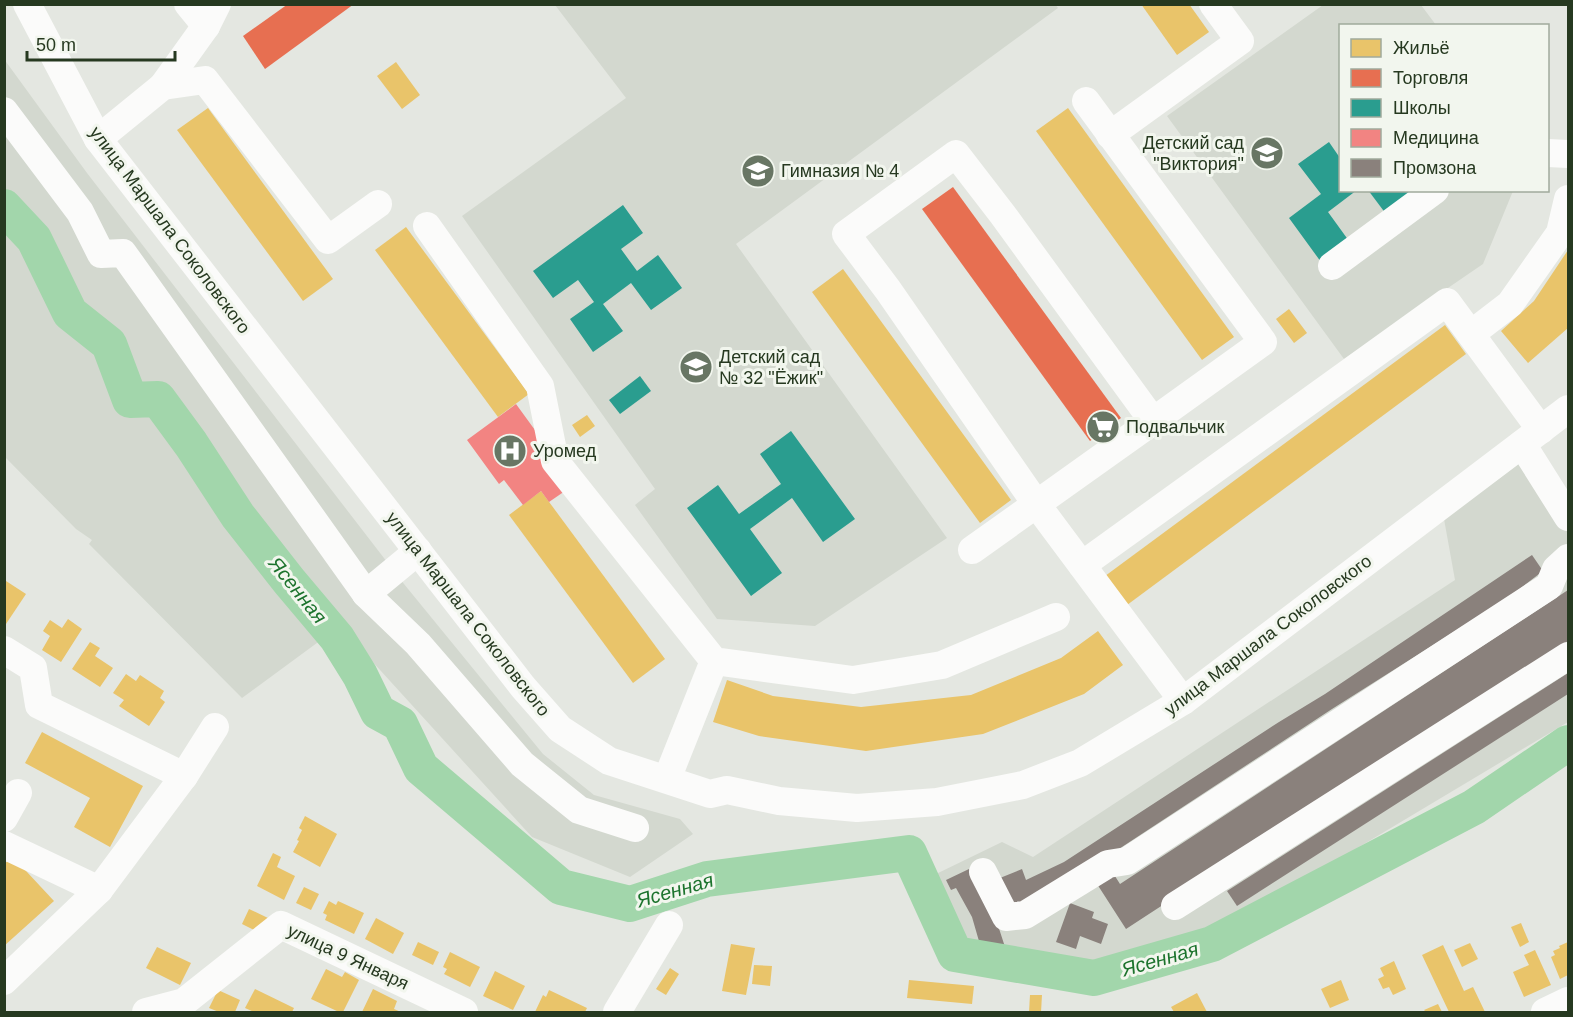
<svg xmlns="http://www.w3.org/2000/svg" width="1573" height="1017" font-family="Helvetica,sans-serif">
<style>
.built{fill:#d3d8cf}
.homes{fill:#e9c46a}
.shops{fill:#e76f51}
.schools{fill:#2a9d8f}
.health{fill:#f28482}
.industry{fill:#8a817c}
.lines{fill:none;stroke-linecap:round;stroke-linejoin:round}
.river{stroke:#a2d6ab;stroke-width:36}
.minor{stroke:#fbfbfa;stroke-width:28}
.labels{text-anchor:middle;stroke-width:6;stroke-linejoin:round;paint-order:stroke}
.poi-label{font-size:18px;fill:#263920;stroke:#f2f6ee;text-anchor:start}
.street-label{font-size:18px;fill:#263920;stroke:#f2f6ee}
.water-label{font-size:20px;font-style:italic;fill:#1c732d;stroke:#f2f6ee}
</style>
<rect width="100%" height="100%" fill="#e4e7e1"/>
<g class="built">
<path d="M 1055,4 L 1058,8 L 736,244 L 947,538 L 815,626 L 717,619 L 635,505 L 655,489 L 462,216 L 626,98 L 555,5 Z"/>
<path d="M 1323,5 L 1421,5 L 1436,25 L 1340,26 L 1340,190 L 1513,191 L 1483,264 L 1344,359 L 1167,116 Z"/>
<path d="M 4,59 L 87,173 L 404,584 L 543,754 L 594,795 L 680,819 L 693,834 L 630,877 L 532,837 L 340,626 L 242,698 L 89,544 L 92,540 L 76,529 L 5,457 Z"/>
<path d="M 1523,461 L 1568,533 L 1568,722 L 1242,917 L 1101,969 L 976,966 L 934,875 L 1002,842 L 1033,857 L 1455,580 L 1444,519 Z"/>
</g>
<g class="homes">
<path d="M 1141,4 L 1189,4 L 1209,32 L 1177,55 Z"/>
<path d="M 396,62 L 420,95 L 402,109 L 377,76 Z"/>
<path d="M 208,108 L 333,279 L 303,301 L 177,130 Z"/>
<path d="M 1068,108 L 1234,337 L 1202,360 L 1036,131 Z"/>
<path d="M 406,227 L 529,394 L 498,417 L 375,250 Z"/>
<path d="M 1568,250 L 1568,328 L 1528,363 L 1501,331 L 1534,301 Z"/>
<path d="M 843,269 L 1011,500 L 980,523 L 812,292 Z"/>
<path d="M 1289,309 L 1307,333 L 1294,343 L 1276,319 Z"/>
<path d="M 1445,325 L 1466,354 L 1123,608 L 1101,579 Z"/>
<path d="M 587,415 L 595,426 L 580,437 L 572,425 Z"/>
<path d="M 541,491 L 665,659 L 633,683 L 509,515 Z"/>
<path d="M 6,581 L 26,594 L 4,627 L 4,583 Z"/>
<path d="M 68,619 L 82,629 L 61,662 L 42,650 L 50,636 L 43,631 L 50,620 L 62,628 Z"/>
<path d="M 1098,631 L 1123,665 L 1084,694 L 983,734 L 866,751 L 759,736 L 713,722 L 727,680 L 773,696 L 861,707 L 971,695 L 1061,658 Z"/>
<path d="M 90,642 L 100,648 L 95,656 L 113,668 L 100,687 L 72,669 Z"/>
<path d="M 126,674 L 136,681 L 140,675 L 164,691 L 160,698 L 165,702 L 149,726 L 119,706 L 124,700 L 113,693 Z"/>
<path d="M 42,732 L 143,786 L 110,847 L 74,827 L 90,798 L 25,763 Z"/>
<path d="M 305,816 L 337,834 L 320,867 L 293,852 L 299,841 L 297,840 L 302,830 L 299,828 Z"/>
<path d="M 273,853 L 281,857 L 277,867 L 295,876 L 284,900 L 257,886 Z"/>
<path d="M 13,857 L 54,901 L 4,946 L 4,864 Z"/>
<path d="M 304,887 L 319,894 L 311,910 L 296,903 Z"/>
<path d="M 329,901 L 336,905 L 338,901 L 364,913 L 354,934 L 325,920 L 327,915 L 323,913 Z"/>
<path d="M 249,909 L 268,918 L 260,933 L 242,924 Z"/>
<path d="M 376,918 L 404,933 L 393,954 L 365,939 Z"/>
<path d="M 1521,923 L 1529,942 L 1520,947 L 1511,927 Z"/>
<path d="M 418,942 L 439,952 L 433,965 L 412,955 Z"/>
<path d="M 1568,942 L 1568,975 L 1560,979 L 1551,957 L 1555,955 L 1553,951 L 1560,948 L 1559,946 Z"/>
<path d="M 1470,943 L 1478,959 L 1462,967 L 1454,950 Z"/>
<path d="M 731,944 L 755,948 L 746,995 L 722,991 Z"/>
<path d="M 1443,945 L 1464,991 L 1473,987 L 1485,1012 L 1449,1012 L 1422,955 Z"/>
<path d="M 157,947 L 191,963 L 180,985 L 146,968 Z"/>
<path d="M 1535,950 L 1551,985 L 1524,997 L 1513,972 L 1529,965 L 1524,955 Z"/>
<path d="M 450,952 L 480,967 L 470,987 L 444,974 L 447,969 L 443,967 Z"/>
<path d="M 1394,961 L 1406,989 L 1393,995 L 1389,987 L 1383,989 L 1378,979 L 1384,976 L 1380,968 Z"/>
<path d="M 754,965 L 772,966 L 770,986 L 752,984 Z"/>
<path d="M 670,968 L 679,974 L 666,995 L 656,989 Z"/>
<path d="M 326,969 L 342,977 L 345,972 L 359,980 L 343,1012 L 339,1012 L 311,999 Z"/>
<path d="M 495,971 L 525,986 L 513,1010 L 483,996 Z"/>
<path d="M 909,980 L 974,986 L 972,1004 L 907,998 Z"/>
<path d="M 1341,980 L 1349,1000 L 1330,1008 L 1321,989 Z"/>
<path d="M 255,989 L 294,1008 L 292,1012 L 254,1012 L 245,1008 Z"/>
<path d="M 373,989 L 397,1001 L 394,1009 L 401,1012 L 362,1012 Z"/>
<path d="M 218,990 L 240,1000 L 235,1012 L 219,1012 L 209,1008 Z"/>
<path d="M 549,990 L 587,1008 L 585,1012 L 535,1012 L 543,995 L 546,997 Z"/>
<path d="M 1197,993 L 1207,1012 L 1174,1012 L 1171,1007 Z"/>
<path d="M 1030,995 L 1042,995 L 1041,1012 L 1029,1012 Z"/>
<path d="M 1438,1004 L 1442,1012 L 1426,1012 L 1424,1010 Z"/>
</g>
<g class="shops">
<path d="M 288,4 L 354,4 L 265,69 L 243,36 Z"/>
<path d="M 953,187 L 1121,418 L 1090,441 L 922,209 Z"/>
</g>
<g class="schools">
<path d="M 1329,142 L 1340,158 L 1340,190 L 1357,190 L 1328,212 L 1349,241 L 1321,262 L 1289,218 L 1321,194 L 1298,164 Z"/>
<path d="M 1368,190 L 1413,190 L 1386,214 Z"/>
<path d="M 623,205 L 643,233 L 621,249 L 637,271 L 658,255 L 682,288 L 651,310 L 631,283 L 603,304 L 623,331 L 593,352 L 570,319 L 594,302 L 578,280 L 553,298 L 533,271 Z"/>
<path d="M 640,376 L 651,391 L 620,414 L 609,400 Z"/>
<path d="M 791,431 L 855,519 L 823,542 L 792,498 L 750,529 L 782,573 L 751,596 L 687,508 L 718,485 L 739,514 L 781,484 L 760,454 Z"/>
</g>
<path class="health" d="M 516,404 L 548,448 L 538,455 L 565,491 L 549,502 L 541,491 L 523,505 L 504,480 L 499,484 L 467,440 Z"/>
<g class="industry">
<path d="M 1532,555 L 1543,571 L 1509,597 L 1332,709 L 1090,868 L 1012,908 L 1000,878 L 1022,869 L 1026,880 L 1064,862 L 1279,722 L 1325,694 Z"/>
<path d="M 1568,590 L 1568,641 L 1126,929 L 1097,884 L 1113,873 L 1120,884 Z"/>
<path d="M 1568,673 L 1568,694 L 1237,906 L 1227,891 Z"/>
<path d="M 969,869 L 993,910 L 1005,947 L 983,955 L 972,917 L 956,888 L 951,890 L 946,880 Z"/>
<path d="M 1070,903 L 1094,912 L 1092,918 L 1108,924 L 1101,944 L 1080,936 L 1076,949 L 1056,942 Z"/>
</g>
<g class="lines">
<path class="river" d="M 4,207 L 34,239 L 70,313 L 109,344 L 130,400 L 158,399 L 191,444 L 238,516 L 289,581 L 337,638 L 360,675 L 378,712 L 400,724 L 421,768 L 561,887 L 630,904 L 707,879 L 909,853 L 955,954 L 1094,978 L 1212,944 L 1474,807 L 1568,743"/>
<g class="minor">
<path d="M 27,4 L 98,139 L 523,687 L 560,729 L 609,761 L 710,794 L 727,790 L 779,801 L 857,808 L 937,802 L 1023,785 L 1080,763 L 1183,701 L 1568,409"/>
<path d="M 188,4 L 206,26"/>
<path d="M 163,86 L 206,26 L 217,4"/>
<path d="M 1086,101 L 1263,342 L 1153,421 L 1003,215 L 956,154 L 846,234 L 888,290 L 1037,505 L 1183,701"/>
<path d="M 4,111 L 80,212 L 101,254 L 123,253 L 366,594 L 418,551"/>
<path d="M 1110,135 L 1240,41 L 1213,4"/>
<path d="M 98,139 L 163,86 L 205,80 L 328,240 L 378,204"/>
<path d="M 1548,153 L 1568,154"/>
<path d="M 427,226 L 540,386 L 555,461 L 714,661 L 853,680 L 942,665 L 1056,617"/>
<path d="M 1332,266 L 1435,190"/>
<path d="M 1471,334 L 1510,304 L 1560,233 L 1568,199"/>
<path d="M 1522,444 L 1568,517"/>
<path d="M 972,550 L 1153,421"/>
<path d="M 1082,565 L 1447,302 L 1541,430"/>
<path d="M 366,594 L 418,644 L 522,764 L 579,810 L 635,828"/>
<path d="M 4,650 L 33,668 L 39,705 L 184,776"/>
<path d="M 667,779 L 714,661"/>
<path d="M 4,818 L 18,793"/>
<path d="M 4,845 L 99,890"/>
<path d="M 983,872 L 1006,917 L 1025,915 L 1108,864 L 1127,861 L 1549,586 L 1556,569 L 1568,558"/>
<path d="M 1175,906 L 1568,656"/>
<path d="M 4,981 L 99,890 L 184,776 L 215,727"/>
<path d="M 146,1012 L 184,1002 L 281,925 L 464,1012"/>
<path d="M 617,1012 L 669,925"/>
<path d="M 1545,1012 L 1568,1001"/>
</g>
</g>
<defs>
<symbol id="school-disc" viewBox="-11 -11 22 22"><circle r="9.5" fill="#687664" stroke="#f2f6ee"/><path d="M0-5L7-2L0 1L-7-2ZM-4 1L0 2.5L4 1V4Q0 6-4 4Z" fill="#fff"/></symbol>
<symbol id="supermarket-disc" viewBox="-11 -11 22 22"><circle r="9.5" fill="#687664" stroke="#f2f6ee"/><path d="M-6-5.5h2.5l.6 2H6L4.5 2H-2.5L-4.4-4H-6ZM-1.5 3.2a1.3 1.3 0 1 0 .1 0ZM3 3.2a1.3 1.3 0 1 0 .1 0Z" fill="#fff"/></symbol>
<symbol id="hospital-disc" viewBox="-11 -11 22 22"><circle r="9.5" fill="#687664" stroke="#f2f6ee"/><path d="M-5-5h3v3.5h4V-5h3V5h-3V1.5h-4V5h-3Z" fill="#fff"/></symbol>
</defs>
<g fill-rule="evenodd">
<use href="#school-disc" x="1248" y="134" width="38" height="38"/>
<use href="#school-disc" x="739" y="152" width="38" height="38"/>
<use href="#school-disc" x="677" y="348" width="38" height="38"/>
<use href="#supermarket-disc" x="1084" y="408" width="38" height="38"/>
<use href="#hospital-disc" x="491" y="432" width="38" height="38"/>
</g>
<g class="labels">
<g class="poi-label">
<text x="1244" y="149" text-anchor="end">Детский сад<tspan x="1244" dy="21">"Виктория"</tspan></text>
<text x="781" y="177">Гимназия № 4</text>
<text x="719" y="363">Детский сад<tspan x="719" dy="21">№ 32 "Ёжик"</tspan></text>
<text x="1126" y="433">Подвальчик</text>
<text x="533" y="457">Уромед</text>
</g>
<g class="street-label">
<text transform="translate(170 230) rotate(53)" y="6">улица Маршала Соколовского</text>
<text transform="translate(468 614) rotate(52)" y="6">улица Маршала Соколовского</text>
<text transform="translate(1268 635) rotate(-37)" y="6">улица Маршала Соколовского</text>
<text transform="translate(348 957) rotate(25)" y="6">улица 9 Января</text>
</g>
<g class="water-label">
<text transform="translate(298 590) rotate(51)" y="7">Ясенная</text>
<text transform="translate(675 890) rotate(-16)" y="7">Ясенная</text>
<text transform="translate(1160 959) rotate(-16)" y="7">Ясенная</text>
</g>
</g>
<rect width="1573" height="1017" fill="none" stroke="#263920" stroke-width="12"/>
<rect x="1339" y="24" width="210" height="168" fill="#f2f6ee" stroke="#a0aa9c" stroke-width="1.5"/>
<rect x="1351" y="39" width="30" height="18" fill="#e9c46a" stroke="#a0aa9c" stroke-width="1.5"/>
<text x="1393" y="54" font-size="18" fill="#263920">Жильё</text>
<rect x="1351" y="69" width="30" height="18" fill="#e76f51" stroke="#a0aa9c" stroke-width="1.5"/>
<text x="1393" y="84" font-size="18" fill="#263920">Торговля</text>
<rect x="1351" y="99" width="30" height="18" fill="#2a9d8f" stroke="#a0aa9c" stroke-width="1.5"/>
<text x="1393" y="114" font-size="18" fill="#263920">Школы</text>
<rect x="1351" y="129" width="30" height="18" fill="#f28482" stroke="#a0aa9c" stroke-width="1.5"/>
<text x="1393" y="144" font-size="18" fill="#263920">Медицина</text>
<rect x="1351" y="159" width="30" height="18" fill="#8a817c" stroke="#a0aa9c" stroke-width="1.5"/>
<text x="1393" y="174" font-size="18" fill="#263920">Промзона</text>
<path d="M27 51v9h148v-9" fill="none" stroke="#263920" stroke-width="3"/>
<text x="36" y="51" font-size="18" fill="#263920" stroke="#f2f6ee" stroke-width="4.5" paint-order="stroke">50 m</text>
</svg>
